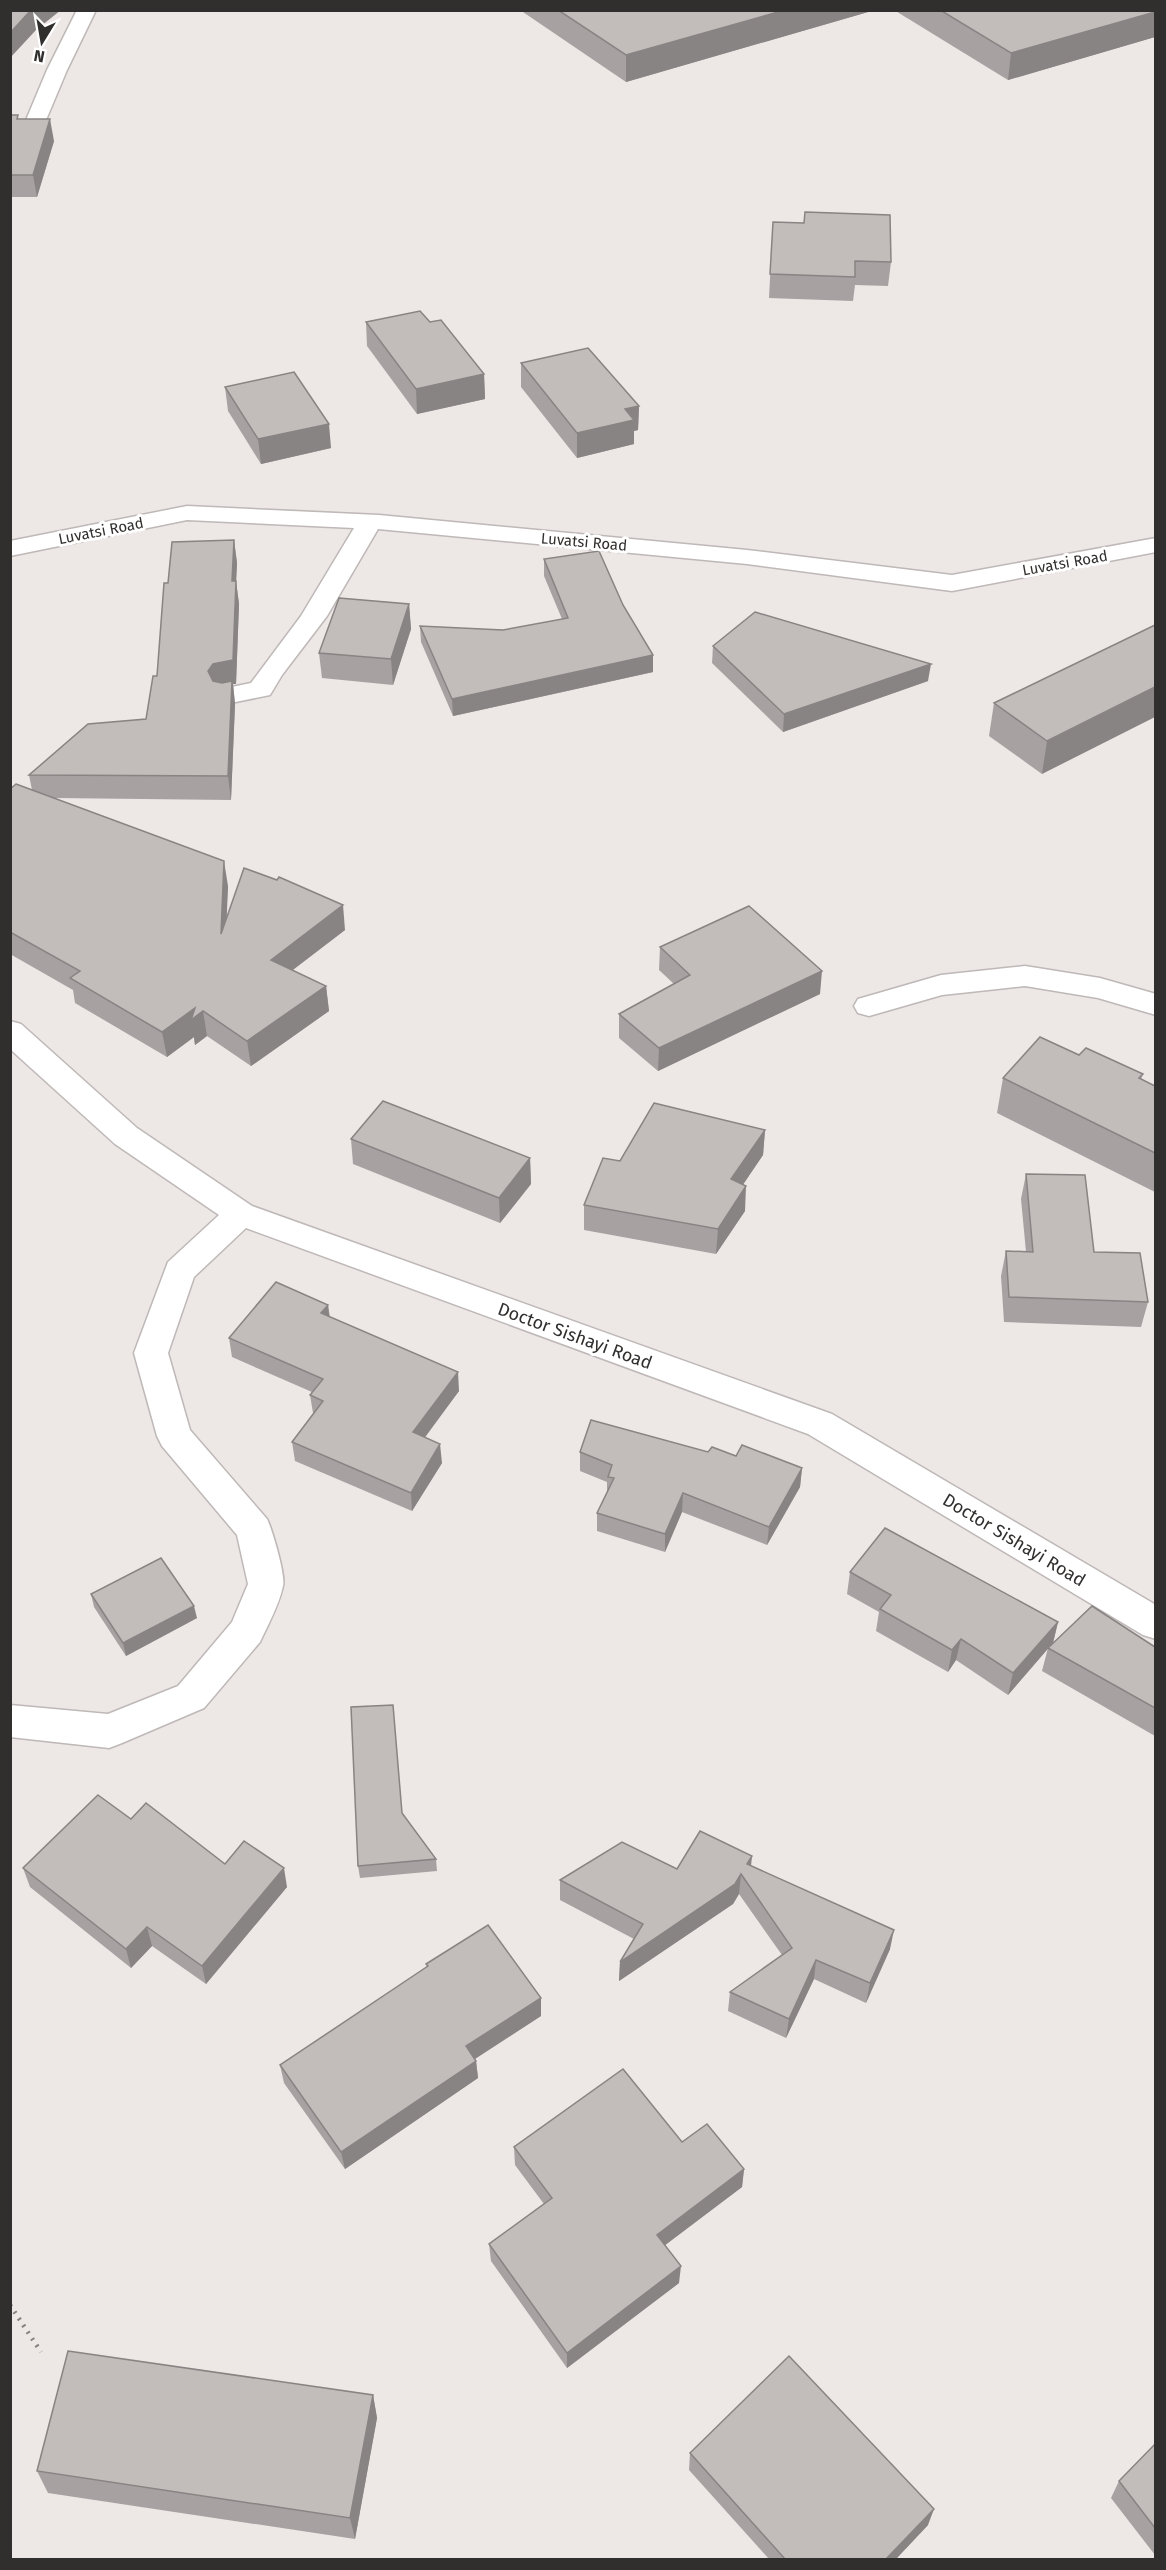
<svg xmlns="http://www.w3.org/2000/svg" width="1166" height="2570" font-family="'Fira Sans',sans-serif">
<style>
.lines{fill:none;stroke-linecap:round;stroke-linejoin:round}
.minor-casing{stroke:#beb8b7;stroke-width:3}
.path{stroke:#868281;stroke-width:4.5;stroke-dasharray:2 6;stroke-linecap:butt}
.minor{fill:#fff;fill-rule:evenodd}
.wall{fill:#a7a2a1}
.shaded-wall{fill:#888483}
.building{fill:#c2bcbb;stroke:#888483;stroke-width:1.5}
.labels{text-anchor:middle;stroke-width:6;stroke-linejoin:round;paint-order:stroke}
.far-street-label{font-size:15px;fill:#312f2e;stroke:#fff}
.street-label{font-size:18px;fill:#312f2e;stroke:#fff}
</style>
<rect width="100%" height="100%" fill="#ede7e6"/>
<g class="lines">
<defs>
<g id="minor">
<path d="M 77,10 L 96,10 L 67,70 L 46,120 L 43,124 L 29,124 L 26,120 L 47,70 Z"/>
<path d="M 187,506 L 379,515 L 747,550 L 952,575 L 1156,538 L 1156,552 L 952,591 L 747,564 L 378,529 L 327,616 L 282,675 L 270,695 L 226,704 L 217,702 L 213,696 L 217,690 L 251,683 L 301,616 L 354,528 L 187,520 L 10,556 L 10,541 Z"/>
<path d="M 1025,966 L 1100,978 L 1156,994 L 1156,1015 L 1098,998 L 1025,986 L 942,995 L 869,1016 L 858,1013 L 854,1006 L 858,999 L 941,975 Z"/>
<path d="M 10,1021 L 21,1024 L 137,1128 L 252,1206 L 832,1414 L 1156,1605 L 1156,1639 L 1143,1635 L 808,1434 L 246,1228 L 194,1277 L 168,1353 L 190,1430 L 267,1519 C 272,1529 286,1576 283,1586 C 279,1605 268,1625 260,1642 L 204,1708 L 122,1743 L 109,1748 L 10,1737 L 10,1705 L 108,1714 L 178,1686 L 232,1622 L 248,1584 L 237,1535 L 162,1446 L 157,1436 L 134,1353 L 168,1262 L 219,1215 L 115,1144 L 10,1049 Z"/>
</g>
</defs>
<use href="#minor" class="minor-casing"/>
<path class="path" d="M 10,2305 L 41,2352"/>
<use href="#minor" class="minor"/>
</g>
<g class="wall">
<path d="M 520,10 L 875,10 L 626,82 Z"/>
<path d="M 894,10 L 1155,10 L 1155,37 L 1008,80 Z"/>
<path d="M 10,115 L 19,119 L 54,141 L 37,197 L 10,197 Z"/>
<path d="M 773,222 L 891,262 L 888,286 L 855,285 L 853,301 L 769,298 Z"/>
<path d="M 366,322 L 430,322 L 484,374 L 485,399 L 417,414 L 367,346 Z"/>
<path d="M 521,363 L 639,406 L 638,430 L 634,431 L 634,444 L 577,458 L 521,387 Z"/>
<path d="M 225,387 L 331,448 L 261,464 L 228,411 Z"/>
<path d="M 234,540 L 237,563 L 236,581 L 239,604 L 236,684 L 233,684 L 235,704 L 231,800 L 55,798 L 228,886 L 226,919 L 345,930 L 293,970 L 326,986 L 329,1011 L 251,1066 L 207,1036 L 195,1045 L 194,1037 L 167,1057 L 75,1003 L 73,990 L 10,954 L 10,789 L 32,790 L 29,775 L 146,719 L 157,676 L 168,583 Z"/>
<path d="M 544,559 L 623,605 L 653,655 L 653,672 L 453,716 L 421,642 L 420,626 L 503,630 L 562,619 L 544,576 Z"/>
<path d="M 409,604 L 411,629 L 393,685 L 322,678 L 319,653 Z"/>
<path d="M 1155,625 L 1042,774 L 989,736 L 994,703 Z"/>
<path d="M 713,646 L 928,681 L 783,732 L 712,663 Z"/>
<path d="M 660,947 L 820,994 L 658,1071 L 619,1038 L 619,1014 L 674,984 L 659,970 Z"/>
<path d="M 1143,1074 L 1141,1079 L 1155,1086 L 1155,1192 L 997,1113 L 1003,1078 Z"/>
<path d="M 765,1130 L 763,1155 L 743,1184 L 745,1211 L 716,1254 L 584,1230 L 584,1205 L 620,1161 Z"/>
<path d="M 351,1139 L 530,1158 L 531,1184 L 500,1223 L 353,1164 Z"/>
<path d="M 1026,1174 L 1094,1252 L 1148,1302 L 1141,1327 L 1004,1322 L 1001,1276 L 1006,1251 L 1026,1252 L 1021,1199 Z"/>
<path d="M 328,1305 L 330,1317 L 459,1391 L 424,1437 L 442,1463 L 412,1511 L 295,1461 L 292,1442 L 314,1414 L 313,1413 L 310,1395 L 312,1392 L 232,1357 L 229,1338 Z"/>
<path d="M 580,1452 L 708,1452 L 736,1456 L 802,1468 L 800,1487 L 767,1545 L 682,1512 L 665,1552 L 597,1531 L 597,1513 L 607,1492 L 607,1482 L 580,1471 Z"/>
<path d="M 850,1572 L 1058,1622 L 1053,1643 L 1155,1647 L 1155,1736 L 1042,1671 L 1048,1648 L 1008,1695 L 956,1660 L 948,1672 L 876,1631 L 879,1612 L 847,1594 Z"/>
<path d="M 91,1594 L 197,1618 L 126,1656 L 94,1607 Z"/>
<path d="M 402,1813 L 436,1859 L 437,1871 L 360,1878 L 358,1866 Z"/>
<path d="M 131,1819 L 225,1864 L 287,1887 L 206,1984 L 152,1946 L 131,1968 L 30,1887 L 23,1868 Z"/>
<path d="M 751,1866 L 890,1949 L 866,2003 L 814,1979 L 786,2038 L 728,2011 L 730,1992 L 782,1955 L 739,1894 L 733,1904 L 619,1981 L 620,1962 L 634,1939 L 560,1900 L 560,1880 L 677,1869 Z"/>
<path d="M 426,1964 L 541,2016 L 475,2059 L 476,2061 L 478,2078 L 345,2169 L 284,2083 L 280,2065 L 427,1967 Z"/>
<path d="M 682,2142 L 744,2169 L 742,2187 L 665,2245 L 679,2283 L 567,2368 L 491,2261 L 489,2244 L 544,2204 L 515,2165 L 514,2147 Z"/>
<path d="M 373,2395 L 377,2418 L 355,2539 L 48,2493 L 37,2471 Z"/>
<path d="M 1155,2444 L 1155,2555 L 1111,2498 L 1119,2481 Z"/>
<path d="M 690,2453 L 928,2525 L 896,2559 L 769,2559 L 689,2470 Z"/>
</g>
<g class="shaded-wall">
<path d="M 31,10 L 61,10 L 36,30 L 10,58 L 10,33 Z"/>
<path d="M 785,10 L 875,10 L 626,82 L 626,55 Z"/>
<path d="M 1155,12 L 1155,37 L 1008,80 L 1011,53 Z"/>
<path d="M 50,119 L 54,141 L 37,197 L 33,175 Z"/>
<path d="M 484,374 L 485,399 L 417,414 L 416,389 Z"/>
<path d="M 639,406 L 638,430 L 634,431 L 634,444 L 577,458 L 577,433 L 625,409 Z"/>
<path d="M 329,424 L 331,448 L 261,464 L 258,439 Z"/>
<path d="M 234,540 L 237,563 L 235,604 L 232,581 Z"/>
<path d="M 236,581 L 239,604 L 236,684 L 233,684 L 235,704 L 231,800 L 217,688 L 208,671 Z"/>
<path d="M 409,604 L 411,629 L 393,685 L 391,659 Z"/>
<path d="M 653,655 L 653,672 L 453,716 L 452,699 Z"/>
<path d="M 931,664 L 928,681 L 783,732 L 784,714 Z"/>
<path d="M 1155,687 L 1155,717 L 1042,774 L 1047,741 Z"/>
<path d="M 224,861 L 228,886 L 225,959 L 221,934 Z"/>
<path d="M 343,905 L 345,930 L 274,984 L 271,960 Z"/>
<path d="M 822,971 L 820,994 L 658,1071 L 659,1048 Z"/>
<path d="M 326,986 L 329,1011 L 251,1066 L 247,1041 Z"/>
<path d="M 195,1008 L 203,1011 L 207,1036 L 195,1045 L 194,1037 L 167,1057 L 162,1032 Z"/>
<path d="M 765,1130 L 763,1155 L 730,1204 L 731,1179 Z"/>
<path d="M 530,1158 L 531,1184 L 500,1223 L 499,1198 Z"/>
<path d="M 746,1186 L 745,1211 L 716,1254 L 718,1229 Z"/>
<path d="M 328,1305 L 330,1324 L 321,1313 Z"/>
<path d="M 458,1372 L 459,1391 L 415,1451 L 413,1432 Z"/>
<path d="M 440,1444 L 442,1463 L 412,1511 L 411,1493 Z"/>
<path d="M 802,1468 L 800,1487 L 767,1545 L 769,1527 Z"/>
<path d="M 683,1493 L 682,1512 L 665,1552 L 665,1534 Z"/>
<path d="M 194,1606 L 197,1618 L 126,1656 L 123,1643 Z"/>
<path d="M 1058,1622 L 1053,1643 L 1008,1695 L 1013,1673 Z"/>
<path d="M 961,1639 L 956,1660 L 948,1672 L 952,1650 Z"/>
<path d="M 752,1856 L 750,1876 L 747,1864 Z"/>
<path d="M 284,1868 L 287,1887 L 206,1984 L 202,1966 Z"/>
<path d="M 741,1874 L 739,1894 L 733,1904 L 619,1981 L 620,1962 Z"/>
<path d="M 147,1927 L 152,1946 L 131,1968 L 126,1949 Z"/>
<path d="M 894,1930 L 890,1949 L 866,2003 L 870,1983 Z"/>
<path d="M 816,1960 L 814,1979 L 786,2038 L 789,2019 Z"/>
<path d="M 541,1998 L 541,2016 L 467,2064 L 466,2046 Z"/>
<path d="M 476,2061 L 478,2078 L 345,2169 L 341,2152 Z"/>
<path d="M 744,2169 L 742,2187 L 656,2252 L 657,2235 Z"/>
<path d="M 681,2266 L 679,2283 L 567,2368 L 567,2353 Z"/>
<path d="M 373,2395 L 377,2418 L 355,2539 L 350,2518 Z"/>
<path d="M 934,2509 L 928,2525 L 896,2559 L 886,2559 Z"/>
</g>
<g class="building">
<path d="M 10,10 L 31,10 L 10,33 Z"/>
<path d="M 558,10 L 785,10 L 626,55 Z"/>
<path d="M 940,10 L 1155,10 L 1155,12 L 1011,53 Z"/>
<path d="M 10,115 L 18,115 L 17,119 L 50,119 L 33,175 L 10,175 Z"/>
<path d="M 805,212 L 890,215 L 891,262 L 855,261 L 855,277 L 770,274 L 773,222 L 804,223 Z"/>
<path d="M 420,311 L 430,322 L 441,320 L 484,374 L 416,389 L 366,322 Z"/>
<path d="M 588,348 L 639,406 L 625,409 L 634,420 L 577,433 L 521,363 Z"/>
<path d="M 294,372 L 329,424 L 258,439 L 225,387 Z"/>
<path d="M 234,540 L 232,581 L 236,581 L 233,660 L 213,664 L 208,671 L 213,681 L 222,683 L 232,681 L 228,776 L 29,775 L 88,724 L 146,719 L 153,676 L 157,676 L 164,583 L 168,583 L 172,542 Z"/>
<path d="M 599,551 L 623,605 L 653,655 L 452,699 L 420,626 L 503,630 L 568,618 L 544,559 Z"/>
<path d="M 339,598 L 409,604 L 391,659 L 319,653 Z"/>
<path d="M 755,612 L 931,664 L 784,714 L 713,646 Z"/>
<path d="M 1155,625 L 1155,687 L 1047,741 L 994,703 Z"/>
<path d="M 16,784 L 224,861 L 221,934 L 244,868 L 277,880 L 279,877 L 343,905 L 271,960 L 326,986 L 247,1041 L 203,1011 L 191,1020 L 195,1008 L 162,1032 L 70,978 L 80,971 L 10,932 L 10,789 Z"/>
<path d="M 749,906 L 822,971 L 659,1048 L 619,1014 L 690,975 L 660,947 Z"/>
<path d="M 1040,1037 L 1079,1055 L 1086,1048 L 1143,1074 L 1139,1078 L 1155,1086 L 1155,1153 L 1003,1078 Z"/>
<path d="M 383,1101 L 530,1158 L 499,1198 L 351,1139 Z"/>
<path d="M 654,1103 L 765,1130 L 731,1179 L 746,1186 L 718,1229 L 584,1205 L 603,1158 L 620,1161 Z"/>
<path d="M 1026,1174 L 1085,1175 L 1094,1252 L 1140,1253 L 1148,1302 L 1009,1297 L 1006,1251 L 1033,1252 Z"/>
<path d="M 276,1282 L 328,1305 L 321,1313 L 458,1372 L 413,1432 L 440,1444 L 411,1493 L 292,1442 L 323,1401 L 310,1395 L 323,1379 L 229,1338 Z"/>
<path d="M 591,1420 L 708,1452 L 712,1447 L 736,1456 L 742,1445 L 802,1468 L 769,1527 L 683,1493 L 665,1534 L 597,1513 L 614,1478 L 608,1477 L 612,1465 L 580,1452 Z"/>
<path d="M 885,1528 L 1058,1622 L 1013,1673 L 961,1639 L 952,1650 L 880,1609 L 891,1595 L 850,1572 Z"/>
<path d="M 161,1558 L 194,1606 L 123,1643 L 91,1594 Z"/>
<path d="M 1092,1606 L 1155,1647 L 1155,1708 L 1048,1648 Z"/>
<path d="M 393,1705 L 402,1813 L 436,1859 L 358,1866 L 351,1707 Z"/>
<path d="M 98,1795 L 131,1819 L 146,1803 L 225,1864 L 244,1841 L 284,1868 L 202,1966 L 147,1927 L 126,1949 L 23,1868 Z"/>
<path d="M 700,1831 L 752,1856 L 747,1864 L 894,1930 L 870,1983 L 816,1960 L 789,2019 L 730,1992 L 792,1948 L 741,1874 L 735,1884 L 620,1962 L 643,1924 L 560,1880 L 622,1842 L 677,1869 Z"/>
<path d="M 488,1925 L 541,1998 L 466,2046 L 476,2061 L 341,2152 L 280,2065 L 428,1966 L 426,1964 Z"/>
<path d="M 623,2069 L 682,2142 L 707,2124 L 744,2169 L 657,2235 L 681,2266 L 567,2353 L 489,2244 L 552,2198 L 514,2147 Z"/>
<path d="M 68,2351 L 373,2395 L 350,2518 L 37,2471 Z"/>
<path d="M 789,2356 L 934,2509 L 886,2559 L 785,2559 L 690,2453 Z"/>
<path d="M 1155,2444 L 1155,2528 L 1119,2481 Z"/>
</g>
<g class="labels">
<g class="far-street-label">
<text transform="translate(101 531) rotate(-11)" y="5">Luvatsi Road</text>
<text transform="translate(584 542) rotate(5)" y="5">Luvatsi Road</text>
<text transform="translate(1065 563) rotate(-10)" y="5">Luvatsi Road</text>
</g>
<g class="street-label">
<text transform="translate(575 1336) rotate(20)" y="6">Doctor Sishayi Road</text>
<text transform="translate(1014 1540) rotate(31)" y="6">Doctor Sishayi Road</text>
</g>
</g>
<rect width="1166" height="2570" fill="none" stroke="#312f2e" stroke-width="24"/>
<g transform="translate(42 42) rotate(191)" stroke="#ffffff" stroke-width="4.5" paint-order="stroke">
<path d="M0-4.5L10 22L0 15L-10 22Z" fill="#312f2e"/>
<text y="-9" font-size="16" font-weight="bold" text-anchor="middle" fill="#312f2e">N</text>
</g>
</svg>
